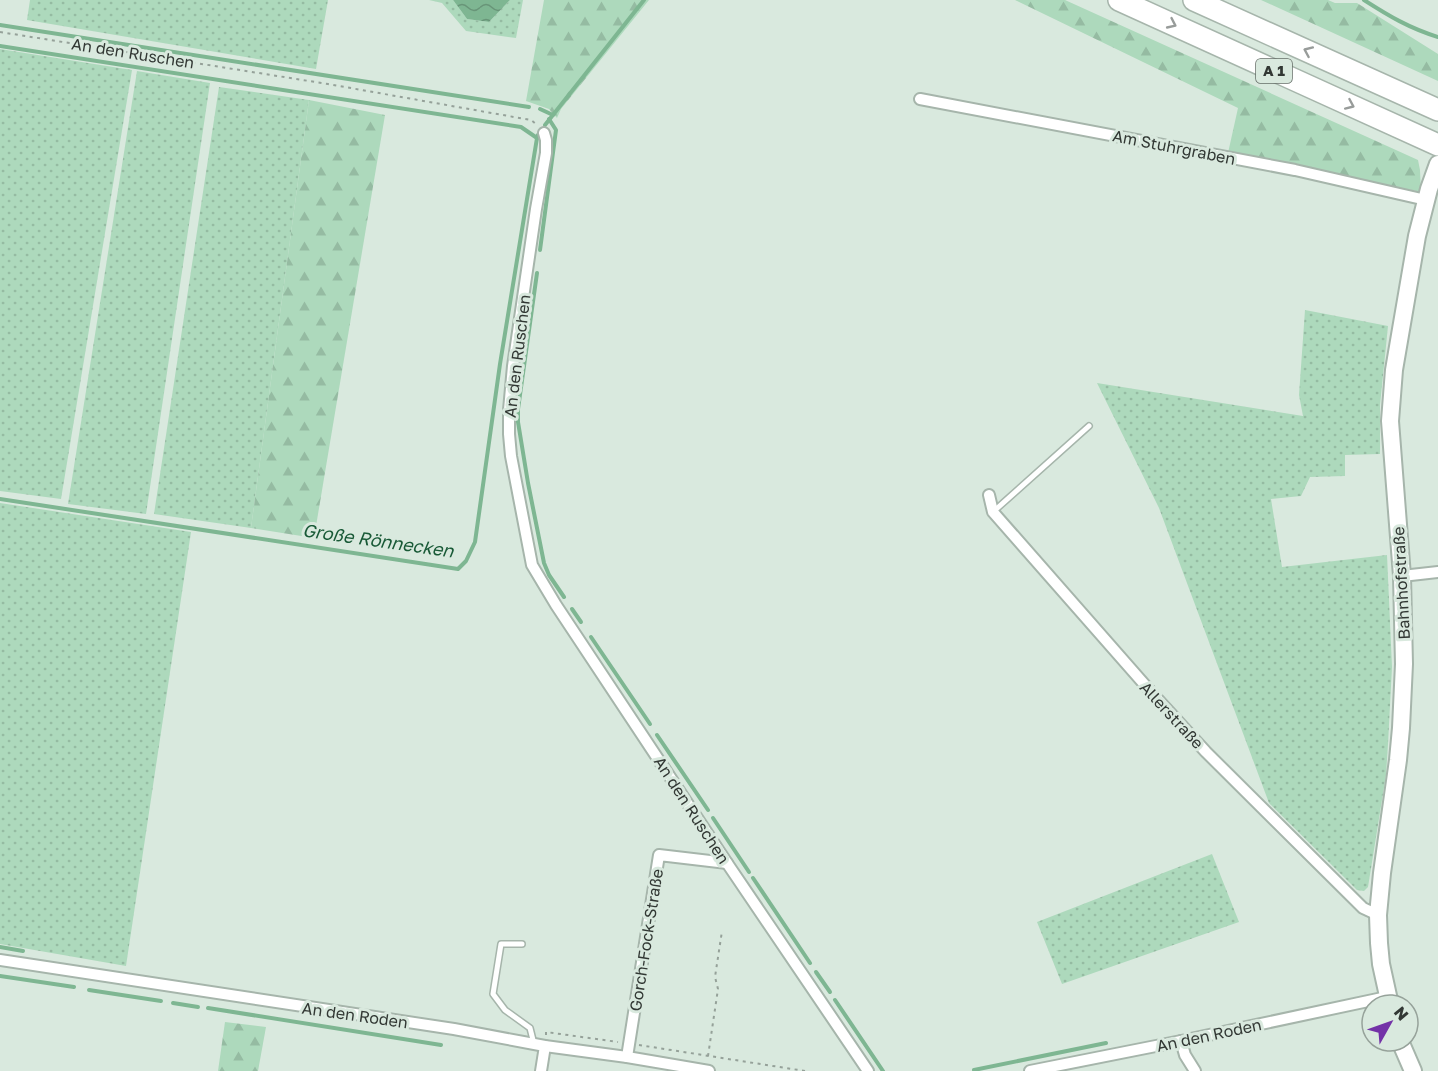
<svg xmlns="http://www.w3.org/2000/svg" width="1438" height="1071" font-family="'Golos Text',sans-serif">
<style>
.grass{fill:url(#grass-dots)}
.forest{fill:url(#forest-firs)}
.water{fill:url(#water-waves)}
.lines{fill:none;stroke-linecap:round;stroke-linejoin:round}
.stream{stroke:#7eb692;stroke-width:4}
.lane-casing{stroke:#a6b5ab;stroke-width:8}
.street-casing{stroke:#a6b5ab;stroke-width:14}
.secondary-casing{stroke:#a6b5ab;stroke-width:20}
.highway-casing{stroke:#a6b5ab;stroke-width:24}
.path{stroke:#95a199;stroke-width:2;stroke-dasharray:3 4.5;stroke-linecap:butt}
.lane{stroke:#fff;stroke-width:5}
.street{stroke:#fff;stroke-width:10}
.secondary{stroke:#fff;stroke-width:16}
.highway{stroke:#fff;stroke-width:21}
.oneway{stroke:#989c9a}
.labels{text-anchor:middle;stroke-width:6;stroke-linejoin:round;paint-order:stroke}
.shield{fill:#d9e9de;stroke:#646d67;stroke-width:1.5}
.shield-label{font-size:15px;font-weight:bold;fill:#323834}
.street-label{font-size:16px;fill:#323834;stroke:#d9e9de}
.water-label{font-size:18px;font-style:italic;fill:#195a37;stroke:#d9e9de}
</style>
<defs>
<pattern id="grass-dots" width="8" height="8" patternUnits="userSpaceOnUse" patternTransform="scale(1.5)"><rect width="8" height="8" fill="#add9bc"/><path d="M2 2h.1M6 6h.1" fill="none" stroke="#95bba2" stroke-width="1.8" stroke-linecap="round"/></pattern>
<pattern id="forest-firs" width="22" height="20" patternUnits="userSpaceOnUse" patternTransform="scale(1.5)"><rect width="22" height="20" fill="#add9bc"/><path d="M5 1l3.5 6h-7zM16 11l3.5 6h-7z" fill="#95bba2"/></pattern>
<pattern id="water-waves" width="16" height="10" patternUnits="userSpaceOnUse" patternTransform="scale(1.5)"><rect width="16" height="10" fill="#7eb692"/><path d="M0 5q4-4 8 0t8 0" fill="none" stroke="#689578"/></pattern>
</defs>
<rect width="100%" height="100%" fill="#d9e9de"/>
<g class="grass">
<path d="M 30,0 L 328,0 L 316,69 L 27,20 Z"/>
<path d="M 429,0 L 453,0 L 467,19 L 489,22 L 510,0 L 523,0 L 516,38 L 466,31 L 442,3 Z"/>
<path d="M 0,49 L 132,70 L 61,499 L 0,491 Z"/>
<path d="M 137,71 L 210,83 L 146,514 L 68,504 Z"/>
<path d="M 219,87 L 309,100 L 251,528 L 154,514 Z"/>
<path d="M 1305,310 L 1388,326 L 1380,405 L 1380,454 L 1345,455 L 1345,476 L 1310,477 L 1301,496 L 1271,499 L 1282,567 L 1387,555 L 1392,667 L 1388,744 L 1386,775 L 1368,887 L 1364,891 L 1357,890 L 1354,887 L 1269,803 L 1159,508 L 1097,383 L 1303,416 L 1299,395 Z"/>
<path d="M 0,503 L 191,532 L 126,966 L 0,944 Z"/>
<path d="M 1212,854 L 1239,922 L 1062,984 L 1037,922 Z"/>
</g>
<g class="forest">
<path d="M 544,0 L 649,0 L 561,109 L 557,118 L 549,109 L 526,101 Z"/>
<path d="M 1015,0 L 1065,0 L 1418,160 L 1420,170 L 1421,192 L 1228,153 L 1238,108 Z"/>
<path d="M 1261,0 L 1328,0 L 1335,3 L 1357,3 L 1438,54 L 1438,81 Z"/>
<path d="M 309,100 L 385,115 L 314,538 L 251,528 Z"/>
<path d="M 225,1022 L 266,1027 L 258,1071 L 218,1071 Z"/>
</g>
<path class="water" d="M 453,0 L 510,0 L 489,22 L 467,19 Z"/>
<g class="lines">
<g class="stream">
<path d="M 1364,0 C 1389,16 1409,28 1438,37"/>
<path d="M 0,25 L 529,107"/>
<path d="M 0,46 L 521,127 L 537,138"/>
<path d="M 540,109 L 553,115"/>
<path d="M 545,125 L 644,0"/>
<path d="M 540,250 L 556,130 L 549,119"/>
<path d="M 537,273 L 518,409 L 518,422 L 528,483 L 544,563 L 549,575 L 564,597"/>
<path d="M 0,499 L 458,569 L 466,561 L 475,542 L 500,364 L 537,138 L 538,135"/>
<path d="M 572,609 L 581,622"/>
<path d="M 591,637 L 650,724"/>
<path d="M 657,735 L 708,810"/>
<path d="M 713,818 L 749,872"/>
<path d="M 753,878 L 810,963"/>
<path d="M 0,947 L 23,951"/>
<path d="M 816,972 L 830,992"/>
<path d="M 0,976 L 74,987"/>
<path d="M 89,990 L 161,1001"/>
<path d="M 835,1000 L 883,1071"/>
<path d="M 173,1003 L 198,1007"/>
<path d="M 208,1008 L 441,1045"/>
<path d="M 974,1070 L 1106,1043"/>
</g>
<defs>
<g id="lane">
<path d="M 994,511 L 1089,426"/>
<path d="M 522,944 L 501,944 L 493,994 L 505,1010 L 530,1028 L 534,1044"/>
</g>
<g id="street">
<path d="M 920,99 L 1295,170 L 1426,200"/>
<path d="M 544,133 L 546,140 L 546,153 L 536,209 L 513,366 L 509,410 L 509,434 L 511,456 L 532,565 L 556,605 L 727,863 L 868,1071"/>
<path d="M 989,495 L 993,512 L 1152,693 L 1206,752 L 1363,908 L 1378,915"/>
<path d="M 1402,576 L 1438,572"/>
<path d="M 0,960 L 454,1029 L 545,1046 L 627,1057 L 709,1071"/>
<path d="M 1181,1041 L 1185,1055 L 1195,1071"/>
<path d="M 627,1057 L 659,855 L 727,863"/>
<path d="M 541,1071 L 545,1046"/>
<path d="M 1030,1071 L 1181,1041 L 1387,997"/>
</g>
<g id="secondary">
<path d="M 1390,1005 L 1381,964 L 1379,943 L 1378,915 L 1382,873 L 1398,760 L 1401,728 L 1404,664 L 1402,576 L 1390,421 L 1394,370 L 1417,236 L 1429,189 L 1438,164"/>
<path d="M 1400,1041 L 1413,1071"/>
</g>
<g id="highway">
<path d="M 1119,0 L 1438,145"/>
<path d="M 1194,0 L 1438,110"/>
</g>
</defs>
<use href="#lane" class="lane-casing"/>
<use href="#street" class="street-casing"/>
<use href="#secondary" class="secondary-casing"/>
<use href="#highway" class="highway-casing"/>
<g class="path">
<path d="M 0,32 L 328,84 L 531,120 L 536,124"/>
<path d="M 546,1035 L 546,1032 L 618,1042"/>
<path d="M 639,1045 L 805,1071"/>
<path d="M 708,1056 L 718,989 L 715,977 L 722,931"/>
</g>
<use href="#lane" class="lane"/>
<use href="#street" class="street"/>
<use href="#secondary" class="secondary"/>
<use href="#highway" class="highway"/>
</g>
<defs><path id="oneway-chevron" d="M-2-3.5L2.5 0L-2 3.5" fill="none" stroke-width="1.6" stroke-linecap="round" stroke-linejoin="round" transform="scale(1.5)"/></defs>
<g class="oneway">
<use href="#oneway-chevron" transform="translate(1172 24) rotate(25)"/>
<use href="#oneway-chevron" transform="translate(1308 51) rotate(-156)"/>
<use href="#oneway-chevron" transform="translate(1350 105) rotate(24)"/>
</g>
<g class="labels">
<rect class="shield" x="1256" y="59" width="36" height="24" rx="4.5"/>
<g class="shield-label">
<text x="1274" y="76">A 1</text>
</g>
<g class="street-label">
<text transform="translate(133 53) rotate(9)" y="6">An den Ruschen</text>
<text transform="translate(1174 147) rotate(11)" y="6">Am Stuhrgraben</text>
<text transform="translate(517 356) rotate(-83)" y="6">An den Ruschen</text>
<text transform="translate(1401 583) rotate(-93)" y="6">Bahnhofstraße</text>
<text transform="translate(1172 715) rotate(47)" y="6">Allerstraße</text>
<text transform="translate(692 810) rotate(57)" y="6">An den Ruschen</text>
<text transform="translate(646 940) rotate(-81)" y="6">Gorch-Fock-Straße</text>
<text transform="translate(355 1015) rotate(8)" y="6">An den Roden</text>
<text transform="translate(1209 1035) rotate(-12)" y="6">An den Roden</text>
</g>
<g class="water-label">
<text transform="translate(378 541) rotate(8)" y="6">Große Rönnecken</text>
</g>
</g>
<g transform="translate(1390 1023) rotate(50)"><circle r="28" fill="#d9e9de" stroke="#96a29a" stroke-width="1.5"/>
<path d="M0-4.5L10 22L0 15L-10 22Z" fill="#7332a7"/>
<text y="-9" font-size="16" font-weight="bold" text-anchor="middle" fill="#323834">N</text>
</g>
</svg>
